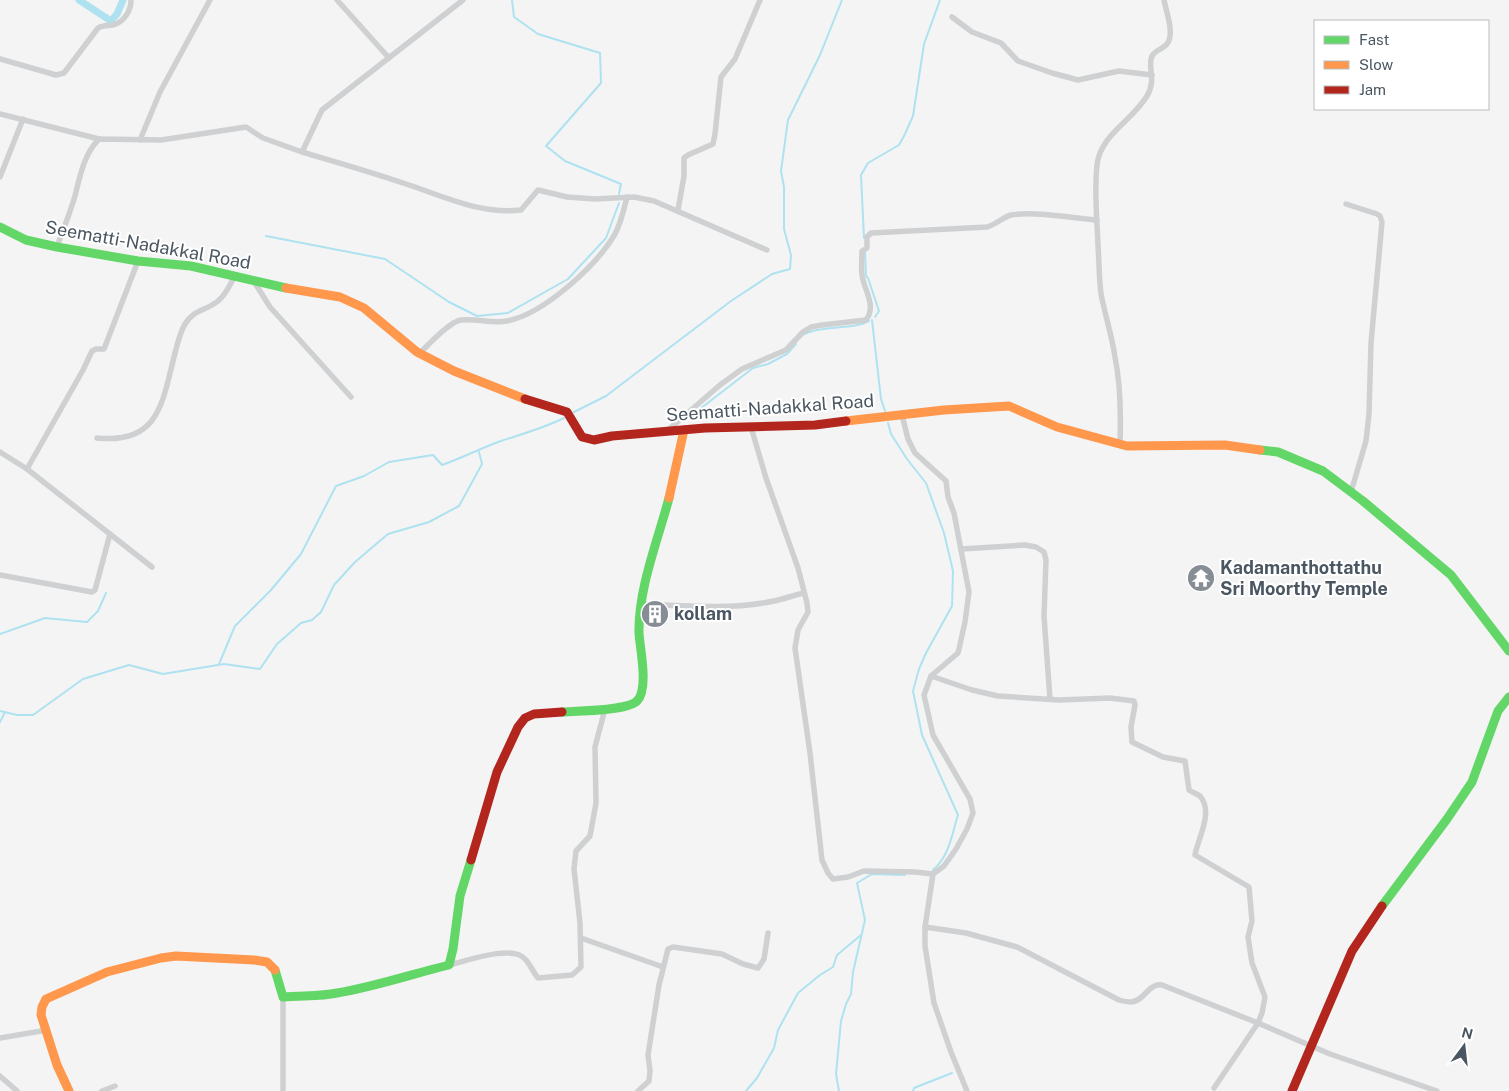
<svg xmlns="http://www.w3.org/2000/svg" width="1509" height="1091" font-family="'Public Sans',sans-serif">
<style>
.lines{fill:none;stroke-linecap:round;stroke-linejoin:round}
.stream{stroke:#aee2f0;stroke-width:2}
.canal{stroke:#aee2f0;stroke-width:7}
.street{stroke:#ced0d2;stroke-width:5.5}
.fast{stroke:#63d668;stroke-width:9}
.slow{stroke:#ff974d;stroke-width:9}
.jam{stroke:#b3261e;stroke-width:9}
.labels{text-anchor:middle;stroke-width:4;stroke-linejoin:round;paint-order:stroke}
.street-label{font-size:18px;fill:#4a5661;stroke:#fff}
.poi-label{font-size:18px;font-weight:bold;fill:#4a5661;stroke:#fff;text-anchor:start}
</style>
<rect width="100%" height="100%" fill="#f4f4f4"/>
<g class="lines">
<g class="stream">
<path d="M 512,0 L 514,17 L 538,34 L 600,53 L 601,83 L 546,146 L 565,161 L 621,184 L 619,194"/>
<path d="M 266,236 L 385,259 L 449,302 L 477,316 L 508,313 L 568,279 L 606,238 L 619,203"/>
<path d="M 864,238 L 861,175 L 868,163 L 899,145 L 904,136 L 913,116 L 924,44 L 940,0"/>
<path d="M 865,251 L 866,276 L 868,278 L 879,311 L 875,317"/>
<path d="M 872,320 L 881,399 L 885,411"/>
<path d="M 804,334 C 826,324 850,331 869,321"/>
<path d="M 574,412 L 606,396 L 731,301 L 772,274 L 790,269 L 791,255 L 784,229 L 784,187 L 781,171 L 788,120 L 820,55 L 842,0"/>
<path d="M 696,412 L 753,368 L 768,364 L 787,354 L 796,344"/>
<path d="M 888,423 L 891,434 L 907,459 L 926,483 L 944,533 L 953,571 L 952,606 L 926,653 L 919,669 L 913,691 L 922,735 L 958,815 C 952,834 949,857 933,870"/>
<path d="M 0,634 L 45,618 L 87,622 L 98,611 L 106,593"/>
<path d="M 219,664 L 235,626 L 271,590 L 301,554 L 336,486 L 364,476 L 389,462 L 433,455 L 442,465 C 462,458 481,448 501,441 C 522,434 544,428 564,418"/>
<path d="M 0,711 L 17,715 L 33,715 L 83,679 L 129,665 L 163,674 L 224,664 L 260,669 L 277,644 L 301,623 L 312,620 L 321,612 L 334,585 L 355,562 L 388,534 L 429,522 L 459,506 L 482,464 L 479,452"/>
<path d="M 0,722 L 5,712"/>
<path d="M 746,1091 L 757,1078 L 774,1048 L 778,1030 L 798,993 L 820,975 L 833,967 L 837,955 L 861,935"/>
<path d="M 839,1091 L 836,1074 L 841,1021 L 846,1004 L 851,994 L 853,972 L 865,920 L 857,883 L 872,874 L 905,875"/>
<path d="M 913,1091 L 914,1088 L 952,1073"/>
</g>
<path class="canal" d="M 79,0 L 111,21 L 117,14 L 123,0"/>
<g class="street">
<path d="M 337,0 L 389,58"/>
<path d="M 952,17 L 972,32 L 1001,43 L 1018,61 L 1052,73 L 1078,80 L 1119,71 L 1152,75"/>
<path d="M 0,59 L 56,75 L 64,73 L 98,28 C 103,25 108,26 113,25 C 124,22 131,11 131,0"/>
<path d="M 0,114 L 99,139"/>
<path d="M 140,140 L 160,92 L 210,0"/>
<path d="M 302,152 C 336,162 371,172 406,184 C 443,196 481,215 521,210 L 538,190 L 567,197 L 595,199 L 634,197 L 654,201 L 767,250"/>
<path d="M 0,177 L 23,119"/>
<path d="M 1346,204 L 1377,214 L 1380,216 L 1382,222 L 1371,343 L 1369,414 L 1366,441 L 1351,492"/>
<path d="M 678,210 L 684,176 L 684,158 L 688,155 L 713,144 L 715,134 L 721,77 L 735,59 L 760,0"/>
<path d="M 57,247 C 63,230 70,213 75,196 C 80,176 84,154 99,139 L 161,140 L 246,127 L 263,138 L 302,152 L 322,110 L 463,0"/>
<path d="M 253,280 L 270,307 L 351,397"/>
<path d="M 420,353 C 429,344 449,322 461,320 C 476,318 492,324 507,321 C 544,314 597,265 615,234 C 621,223 624,209 627,197"/>
<path d="M 902,415 L 908,439 L 915,453 L 946,481 L 948,497 L 954,513 L 969,592 L 965,622 L 958,653 L 931,676 L 924,695 L 933,735 L 970,799 L 973,813 L 967,829 L 956,849 L 944,866 L 933,874 L 925,927 L 925,946 L 934,1003 L 951,1052 L 967,1091"/>
<path d="M 751,427 L 766,478 L 798,568 L 807,603 L 808,612 L 798,630 L 795,648 L 810,753 L 822,860 L 828,873 L 833,879 L 848,877 L 864,871 L 915,872 L 933,874"/>
<path d="M 668,430 L 720,385 L 742,369 L 786,350 L 803,332 L 811,327 L 822,325 L 866,320 C 877,306 864,290 862,275 C 861,267 862,258 862,251 L 867,248 L 867,237 L 871,233 L 987,227 C 997,224 1003,217 1011,215 C 1034,211 1073,218 1097,220"/>
<path d="M 97,438 C 158,444 162,405 174,357 C 177,346 179,334 185,324 C 194,309 206,311 218,301 C 226,295 230,284 235,276"/>
<path d="M 1120,444 C 1121,415 1121,386 1115,357 C 1112,336 1105,315 1101,294 C 1099,278 1099,261 1098,245 C 1097,218 1094,192 1097,165 C 1100,135 1132,121 1147,96 C 1157,79 1147,66 1152,56 C 1155,50 1163,49 1167,44 C 1175,34 1166,11 1164,0"/>
<path d="M 0,452 L 27,469 L 83,370 L 92,351 L 96,349 L 104,349 L 138,261"/>
<path d="M 27,469 L 152,567"/>
<path d="M 961,549 L 1025,545 L 1036,547 L 1044,552 L 1046,560 L 1044,616 L 1050,699"/>
<path d="M 0,575 L 92,592 L 95,590 L 110,534"/>
<path d="M 642,604 C 686,606 731,610 774,601 C 784,599 794,595 804,593"/>
<path d="M 931,676 L 972,690 L 998,696 L 1059,700 L 1110,698 L 1134,701 L 1135,705 L 1131,727 L 1132,742 L 1163,757 L 1185,761 L 1189,790 C 1192,792 1197,794 1200,796 C 1214,812 1198,838 1195,855 L 1249,887 L 1252,921 L 1248,937 L 1252,963 L 1265,997 L 1262,1013 L 1258,1023 L 1214,1088"/>
<path d="M 925,927 L 966,933 L 1017,947 L 1119,1000 C 1122,1001 1127,1002 1131,1002 C 1145,1001 1148,983 1162,985 L 1258,1023 L 1330,1054 L 1437,1091"/>
<path d="M 581,938 L 663,967"/>
<path d="M 449,965 C 466,961 513,944 525,959 C 530,964 533,972 538,978 L 572,975 L 581,967 L 580,923 L 574,869 L 576,851 L 590,836 L 596,803 L 595,747 L 605,709"/>
<path d="M 283,997 L 283,1091"/>
<path d="M 0,1038 L 47,1030"/>
<path d="M 0,1076 L 17,1091"/>
<path d="M 102,1091 L 115,1086"/>
<path d="M 638,1091 L 649,1081 L 650,1071 L 648,1055 L 659,985 L 668,949 L 673,947 L 722,954 L 743,964 L 758,968 L 764,959 L 768,933"/>
</g>
<g class="fast">
<path d="M 0,227 L 26,240 L 57,247 L 138,261 L 191,266 L 286,288"/>
<path d="M 1260,450 L 1278,452 L 1323,471 L 1363,501 L 1451,575 L 1509,651"/>
<path d="M 562,712 C 577,711 627,711 637,701 C 649,689 640,649 639,633 C 638,589 658,540 669,498"/>
<path d="M 1382,906 L 1447,819 L 1472,782 L 1498,711 L 1509,697"/>
<path d="M 275,970 L 283,997 C 301,995 319,997 337,993 C 374,987 412,974 449,965 L 453,949 L 460,896 L 471,860"/>
</g>
<g class="slow">
<path d="M 286,288 L 340,297 L 364,308 L 417,352 L 454,371 L 525,399"/>
<path d="M 846,421 L 944,410 L 1009,406 L 1057,427 L 1127,446 L 1225,445 L 1260,450"/>
<path d="M 669,498 L 684,430"/>
<path d="M 69,1091 L 57,1065 L 41,1015 L 42,1007 L 46,999 L 107,972 L 161,958 L 176,956 L 254,960 L 267,962 L 275,970"/>
</g>
<g class="jam">
<path d="M 525,399 L 567,412 L 582,437 L 594,440 L 612,436 L 705,428 L 815,425 L 846,421"/>
<path d="M 471,860 L 497,772 L 518,727 L 525,718 L 534,714 L 562,712"/>
<path d="M 1292,1091 L 1352,951 L 1382,906"/>
</g>
</g>
<defs>
<symbol id="temple-disc" viewBox="-11 -11 22 22"><circle r="9.5" fill="#868d94" stroke="#fff"/><path d="M0-6L5-2H3V0L6.5 2.5H4V6H1.5V3h-3V6H-4V2.5H-6.5L-3 0V-2H-5Z" fill="#fff"/></symbol>
<symbol id="building-disc" viewBox="-11 -11 22 22"><circle r="9.5" fill="#868d94" stroke="#fff"/><path d="M-4-6H4V6H1V3H-1V6H-4ZM-2.5-4.3h1.7v1.8h-1.7ZM.8-4.3h1.7v1.8H.8ZM-2.5-1h1.7V.8h-1.7ZM.8-1h1.7V.8H.8Z" fill="#fff"/></symbol>
</defs>
<g fill-rule="evenodd">
<use href="#temple-disc" x="1185" y="562" width="32" height="32"/>
<use href="#building-disc" x="639" y="598" width="32" height="32"/>
</g>
<g class="labels">
<g class="street-label">
<text transform="translate(148 245) rotate(10)" y="6">Seematti-Nadakkal Road</text>
<text transform="translate(770 408) rotate(-4)" y="6">Seematti-Nadakkal Road</text>
</g>
<g class="poi-label">
<text x="1220" y="574">Kadamanthottathu<tspan x="1220" dy="21">Sri Moorthy Temple</tspan></text>
<text x="674" y="620">kollam</text>
</g>
</g>
<rect x="1314" y="20" width="175" height="90" fill="#ffffff" stroke="#b7bbc0"/>
<rect x="1324" y="36" width="25" height="8" fill="#63d668" stroke="#b7bbc0"/>
<text x="1359" y="45" font-size="15" fill="#4a5661">Fast</text>
<rect x="1324" y="61" width="25" height="8" fill="#ff974d" stroke="#b7bbc0"/>
<text x="1359" y="70" font-size="15" fill="#4a5661">Slow</text>
<rect x="1324" y="86" width="25" height="8" fill="#b3261e" stroke="#b7bbc0"/>
<text x="1359" y="95" font-size="15" fill="#4a5661">Jam</text>
<g transform="translate(1464 1046) rotate(15)" stroke="#ffffff" stroke-width="4" paint-order="stroke">
<path d="M0-4L9 19L0 12L-9 19Z" fill="#4a5661"/>
<text y="-8" font-size="14" font-weight="bold" text-anchor="middle" fill="#4a5661">N</text>
</g>
</svg>
